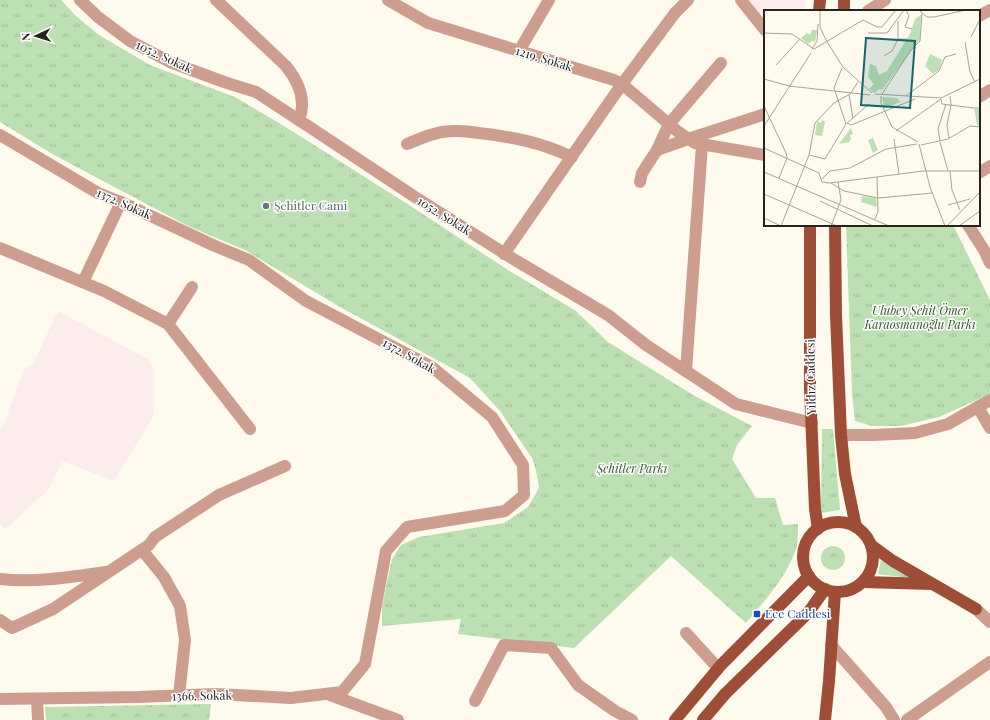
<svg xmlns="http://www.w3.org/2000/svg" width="990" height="720" font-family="'Playfair Display',serif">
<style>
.education{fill:#fceceb}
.grass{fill:url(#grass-tufts)}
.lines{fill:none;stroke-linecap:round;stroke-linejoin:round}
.minor{stroke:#cd9d8f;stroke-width:12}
.major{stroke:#9e4d36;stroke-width:12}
.worship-dot{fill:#6b7280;stroke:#fff;stroke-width:1.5}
.transit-dot{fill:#1a4fb4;stroke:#fff;stroke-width:1.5}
.labels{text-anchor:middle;stroke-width:3;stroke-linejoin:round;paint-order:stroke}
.street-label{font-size:12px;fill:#24231d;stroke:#fff}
.worship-label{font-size:12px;fill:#5b616d;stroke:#fff;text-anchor:start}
.park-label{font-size:12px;font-style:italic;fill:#2b5a1d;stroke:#fff}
.transit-label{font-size:12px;fill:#164399;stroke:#fff;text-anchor:start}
.inset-road{fill:none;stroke:#a7a49a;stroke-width:1}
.view{fill:#17656b;fill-opacity:0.15;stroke:#17656b;stroke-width:2}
.inset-edge{fill:none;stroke:#24231d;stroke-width:2}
</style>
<defs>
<pattern id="grass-tufts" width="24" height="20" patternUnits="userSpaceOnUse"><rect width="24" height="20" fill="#bcdfb3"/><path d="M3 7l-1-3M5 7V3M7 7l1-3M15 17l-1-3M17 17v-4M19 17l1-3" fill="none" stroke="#a1bf9a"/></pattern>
</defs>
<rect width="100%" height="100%" fill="#fefaee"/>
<g class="education">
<path d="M 748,0 L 805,0 L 805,11 L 765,11 L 765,22 Z"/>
<path d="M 58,311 L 149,360 L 154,372 L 153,417 L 114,481 L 62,461 L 49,489 L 5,529 L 0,524 L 0,428 L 4,423 L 25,368 L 33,365 Z"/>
</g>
<g class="grass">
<path d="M 0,0 L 61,0 L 76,16 L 99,35 L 150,65 L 235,97 L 284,126 L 406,203 L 508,270 L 576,311 L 608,342 L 693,395 L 752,426 L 737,445 L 732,459 L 756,498 L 775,498 L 783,525 L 798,524 C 798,531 798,539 797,546 C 788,576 765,600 746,623 L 671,556 L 574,648 L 458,634 L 461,619 L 382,626 L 382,606 L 392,559 L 401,545 L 419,537 L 504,523 L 528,507 L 539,488 L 536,470 L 532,458 L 500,411 L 470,378 L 340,307 L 245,250 L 188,226 L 54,155 L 0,122 Z"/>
<path d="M 846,225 L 953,225 L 990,300 L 990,394 L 939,417 L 901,426 L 872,426 L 855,421 L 852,394 Z"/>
<path d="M 822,429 L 833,429 L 840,510 L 821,513 Z"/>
<circle cx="833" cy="558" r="12"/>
<path d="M 881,560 L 917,579 L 878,574 Z"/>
<path d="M 211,704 L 209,720 L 46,720 L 45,707 Z"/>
</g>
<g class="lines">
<g class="minor">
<path d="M 80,0 L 98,17 L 130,41 L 170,62 L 224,82 L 256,92 L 311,128 L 415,197 L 515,260 L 608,315 L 646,345 L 736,404 L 812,423"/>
<path d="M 216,0 L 286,66 C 298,81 307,100 299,120"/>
<path d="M 388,0 L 428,23 L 614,80 L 622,84 L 669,124 L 677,131 L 695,143 L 765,155"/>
<path d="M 741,0 L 765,30"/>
<path d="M 868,11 L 885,0"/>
<path d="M 979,16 L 990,10"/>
<path d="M 519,51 L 549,0"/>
<path d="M 979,97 L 990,90"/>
<path d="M 0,135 L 98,193 L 121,202 L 215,246 L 249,260 L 306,301 L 432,367 L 492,417 L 523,465 L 524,495 L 505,511 L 407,527 L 386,551 L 365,664 L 342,692 L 291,698 L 216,694 L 138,697 L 0,699"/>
<path d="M 407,144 C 419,139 430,134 442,132 C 455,130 467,131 479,133 C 513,137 540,142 572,157"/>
<path d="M 657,150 L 688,139 L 765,114"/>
<path d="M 979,173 L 990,166"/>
<path d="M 640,182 L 642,173 L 657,150 L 669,124 L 721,63"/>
<path d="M 968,225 L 984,250 L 990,263"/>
<path d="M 0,248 L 104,291 L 168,324 L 250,429"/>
<path d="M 504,254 L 622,84 L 675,13 L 688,0"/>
<path d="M 83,282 L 121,202"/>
<path d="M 168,324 L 192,287"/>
<path d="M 686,371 L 702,145"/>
<path d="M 978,407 L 990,428"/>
<path d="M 841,435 L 874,435 L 915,433 L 948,424 L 990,400"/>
<path d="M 142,550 L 164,577 L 180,606 L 185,640 L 179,696"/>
<path d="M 0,579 C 35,583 71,577 106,572"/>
<path d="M 976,609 L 990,622"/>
<path d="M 0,620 L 12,628 L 53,609 L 149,545 L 155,537 L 219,495 L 285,466"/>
<path d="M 686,633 L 718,668"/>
<path d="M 831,645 L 886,707 L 894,720"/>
<path d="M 330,695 L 398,720"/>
<path d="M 37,699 L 38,720"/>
<path d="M 475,701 L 504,645 L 551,648 L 578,685 L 615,711 L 632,720"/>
<path d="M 907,720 L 990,662"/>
</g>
<g class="major">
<path d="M 819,11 L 820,0"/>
<path d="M 844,11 L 844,0"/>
<path d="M 810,225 L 810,389 L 815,509 L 818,529"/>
<path d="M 835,225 L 836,315 L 841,435 L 845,474 L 856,527"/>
<circle cx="838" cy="557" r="35"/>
<path d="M 871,545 L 893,561 L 976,609"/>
<path d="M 863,582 L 932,584"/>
<path d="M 675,720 L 721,665 L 809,576"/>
<path d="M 703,720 L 725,694 L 808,613 L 825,589"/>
<path d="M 825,720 L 829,681 L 835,592"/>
</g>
</g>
<circle class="worship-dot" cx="266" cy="206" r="4"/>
<rect class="transit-dot" x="753" y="610" width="8" height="8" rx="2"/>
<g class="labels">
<g class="street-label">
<text transform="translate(164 57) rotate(25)" y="4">1052. Sokak</text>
<text transform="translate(544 59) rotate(17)" y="4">1219. Sokak</text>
<text transform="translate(124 204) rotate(24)" y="4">1372. Sokak</text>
<text transform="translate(444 216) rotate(32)" y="4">1052. Sokak</text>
<text transform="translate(409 356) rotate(29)" y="4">1372. Sokak</text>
<text transform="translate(811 377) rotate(-91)" y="4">Yıldız Caddesi</text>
<text transform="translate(202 696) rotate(-1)" y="4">1366. Sokak</text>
</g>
<g class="worship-label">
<text x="274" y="210">Şehitler Cami</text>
</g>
<g class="park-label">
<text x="920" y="315">Ulubey Şehit Ömer<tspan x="920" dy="14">Karaosmanoğlu Parkı</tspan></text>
<text x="632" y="473">Şehitler Parkı</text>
</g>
<g class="transit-label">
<text x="765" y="618">Ece Caddesi</text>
</g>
</g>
<g transform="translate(764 10)">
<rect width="216" height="216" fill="#fefaee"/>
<path d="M 157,5 L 156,29 L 118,80 L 116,79 L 110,83 L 105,79 L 110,74 L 104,67 L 106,54 L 112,56 L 115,65 L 123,61 L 146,24 L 151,9 ZM 48,20 L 53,20 L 51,32 L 48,31 L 44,34 L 37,28 L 43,23 L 46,25 ZM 166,44 L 178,50 L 175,60 L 169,64 L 161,56 ZM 118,87 L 133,88 L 136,92 L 120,99 ZM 210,97 L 216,97 L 216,116 L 213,115 ZM 59,110 L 61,112 L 58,126 L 51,125 L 53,111 L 56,113 ZM 87,118 L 89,124 L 86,125 L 87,129 L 85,132 L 75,134 ZM 109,128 L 114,140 L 109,143 L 104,130 ZM 98,186 L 112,188 L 113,197 L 97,192 Z" fill="#bcdfb3"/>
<path class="inset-road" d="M 56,0 L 56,17 L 63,32 L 79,57 L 108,83M 142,0 L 145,6 L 141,17 L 148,19M 155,0 L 163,7 L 170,7 L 202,0M 134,11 L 134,29 L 143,29M 0,23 L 28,24 L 50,39 L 99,10 L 113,17 L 118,17 L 132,0M 104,23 L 123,23 L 140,0M 207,27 L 216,9M 201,32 L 206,62 L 211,72M 48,39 L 53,31 L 54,14M 120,46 L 128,41 L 134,29M 12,55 L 36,29M 78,58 L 70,78 L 82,114M 0,69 L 25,76 L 106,85M 111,84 L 177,88 L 216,69M 118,84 L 147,40 L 156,31 L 158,4M 85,85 L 89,108M 117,86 L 117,93 L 128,117 L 154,132M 142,86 L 175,61 L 181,47 L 192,44M 177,89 L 178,94 L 210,98M 0,96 L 22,143 L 23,148 L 15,168M 83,113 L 87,115 L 151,89M 0,116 L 47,43M 132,121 L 177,89M 185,128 L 183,115 L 187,95 L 186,86M 130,129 L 135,164M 176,131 L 174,119 L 182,94M 176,132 L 184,161M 155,134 L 166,177 L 181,216M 157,135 L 184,129 L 206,116 L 216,117M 0,138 L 55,163 L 58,172 L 66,173 L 159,161 L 216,161M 45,145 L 61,149 L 82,114 L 105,94M 186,161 L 188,180 L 196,200M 0,162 L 125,216M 58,169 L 66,161 L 86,158 L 122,139 L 153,134M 67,173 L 80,181 L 114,188 L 169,183M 0,184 L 73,216M 56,191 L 109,216M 184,195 L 206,189M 0,208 L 17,216M 111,209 L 114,202 L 113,167M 17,216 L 45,145 L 51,113 L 70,93 L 86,84 L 94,72M 67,216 L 77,190 L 74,172M 183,216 L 216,182M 195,216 L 216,201"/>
<path class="view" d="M 102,28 L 151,31 L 146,98 L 97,95 Z"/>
<rect width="216" height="216" class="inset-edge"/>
</g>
<g transform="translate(36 36) rotate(266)" stroke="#ffffff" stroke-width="3" paint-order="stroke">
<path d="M0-3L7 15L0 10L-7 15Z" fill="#24231d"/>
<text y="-6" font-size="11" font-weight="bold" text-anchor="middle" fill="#24231d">N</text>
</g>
</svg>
